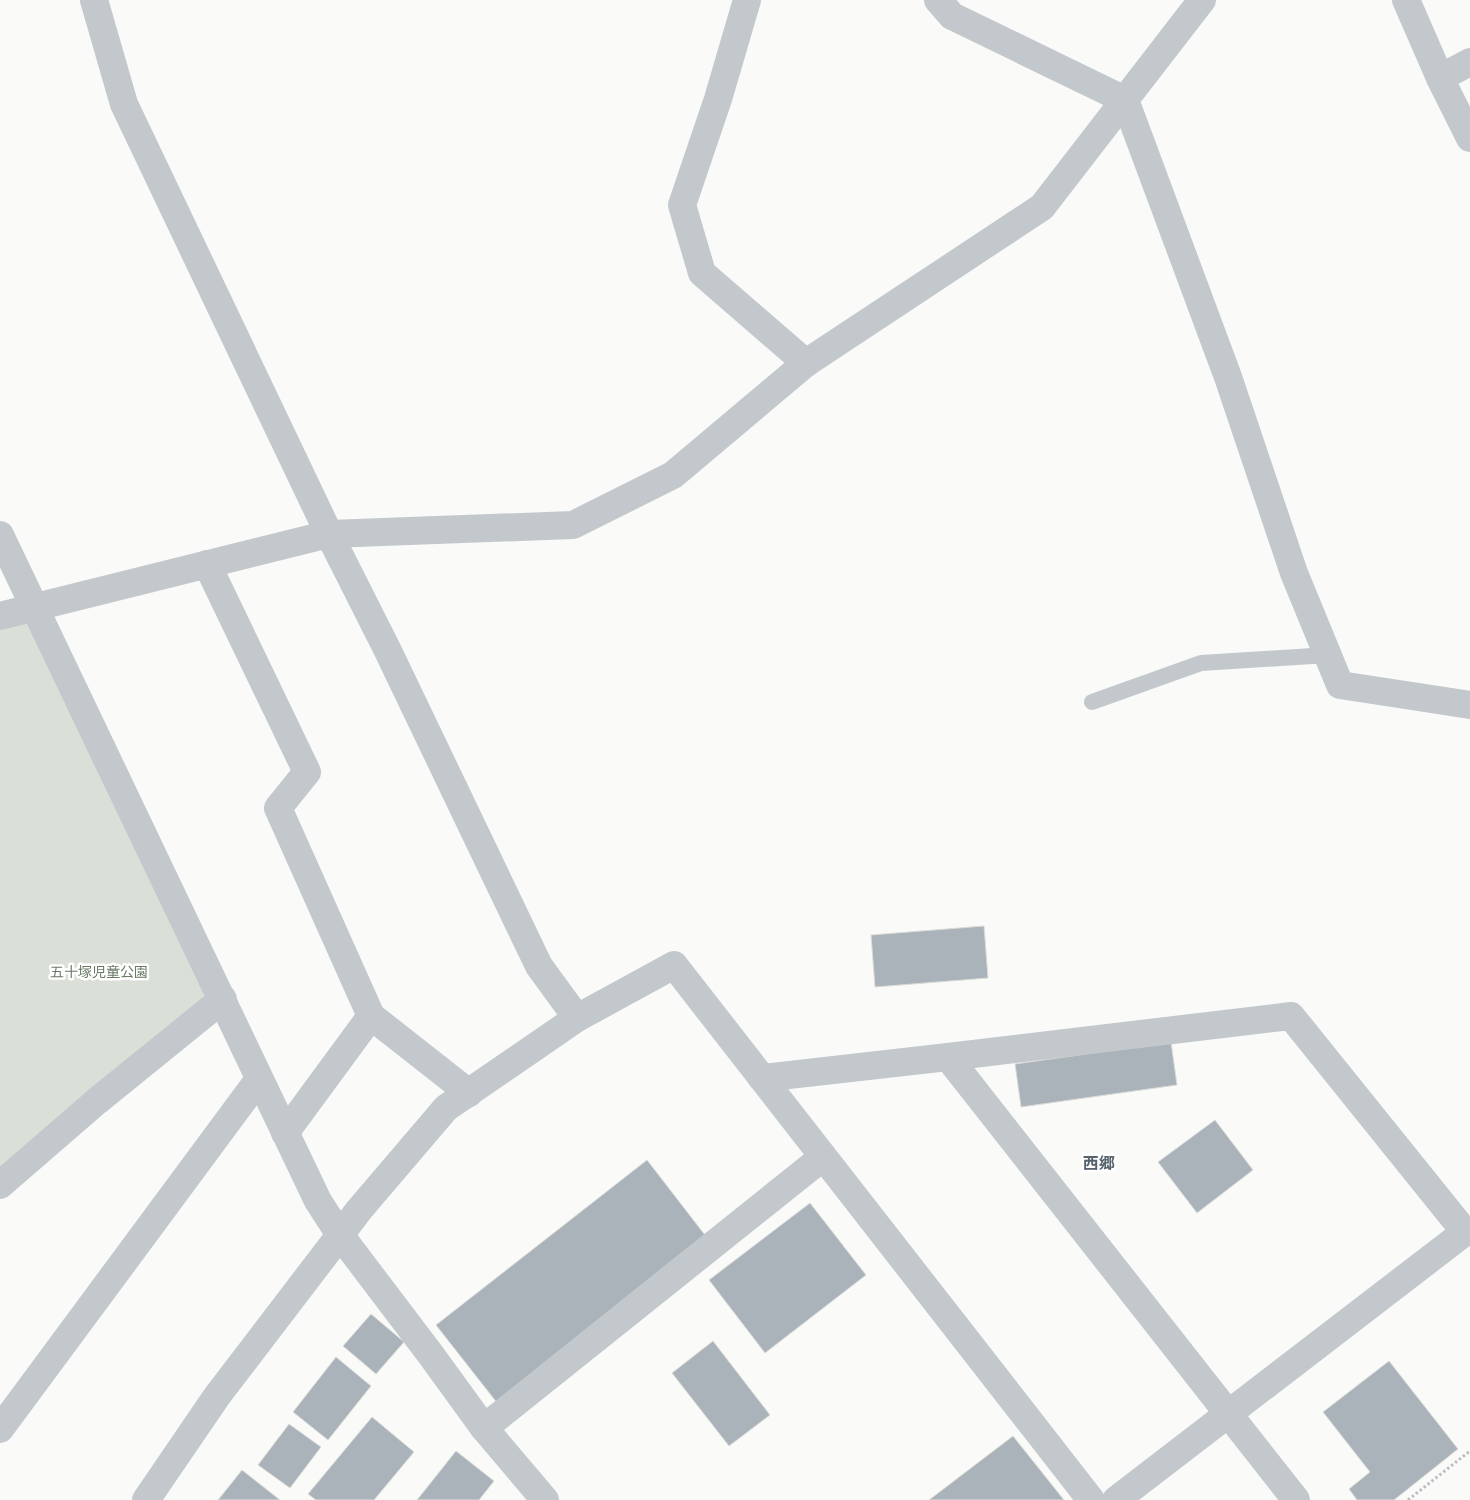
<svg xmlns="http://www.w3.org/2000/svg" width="1470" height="1500" font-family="'Noto Sans','Noto Sans JP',sans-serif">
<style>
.green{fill:#dadfd7}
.building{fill:#aab3b9;stroke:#dcdcda}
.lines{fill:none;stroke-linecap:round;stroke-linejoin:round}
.path{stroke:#bbbfc2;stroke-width:3;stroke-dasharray:2.5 2.5;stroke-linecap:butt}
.service{stroke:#c3c8cc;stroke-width:16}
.minor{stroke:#c3c8cc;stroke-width:28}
.tertiary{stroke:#c3c8cc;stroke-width:28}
.labels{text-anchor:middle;stroke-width:5;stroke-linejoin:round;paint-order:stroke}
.park-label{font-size:14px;fill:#687a64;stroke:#fff}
.quarter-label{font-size:16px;font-weight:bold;fill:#57646e;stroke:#fff}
</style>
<rect width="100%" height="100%" fill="#fafaf8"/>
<path class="green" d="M 35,607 L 223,999 L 0,1185 L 0,616 Z"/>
<g class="building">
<path d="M 984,926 L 988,978 L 875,987 L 871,935 Z"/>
<path d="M 1171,1042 L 1177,1085 L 1021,1107 L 1015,1064 Z"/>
<path d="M 1215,1120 L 1253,1170 L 1197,1213 L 1158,1162 Z"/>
<path d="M 647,1160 L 708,1239 L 498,1404 L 436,1325 Z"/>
<path d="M 810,1203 L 866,1275 L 765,1353 L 709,1280 Z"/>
<path d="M 371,1314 L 404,1342 L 376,1374 L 343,1346 Z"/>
<path d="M 713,1341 L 770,1415 L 729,1446 L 672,1373 Z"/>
<path d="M 336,1357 L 371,1386 L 328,1440 L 293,1412 Z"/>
<path d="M 1389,1361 L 1458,1449 L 1394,1500 L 1357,1500 L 1349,1489 L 1370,1472 L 1323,1412 Z"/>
<path d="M 372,1417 L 414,1452 L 374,1500 L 316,1500 L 308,1494 Z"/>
<path d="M 289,1424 L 321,1447 L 290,1488 L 258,1465 Z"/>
<path d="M 1013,1436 L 1064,1500 L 929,1500 Z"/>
<path d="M 456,1451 L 494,1481 L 479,1500 L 417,1500 Z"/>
<path d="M 242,1470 L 280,1500 L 218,1500 Z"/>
</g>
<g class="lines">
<path class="path" d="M 1408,1500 L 1470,1451"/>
<path class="service" d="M 1092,702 L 1201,663 L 1328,655"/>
<g class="minor">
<path d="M 94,0 L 124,104 L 329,534 L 388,651 L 539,966 L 577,1018"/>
<path d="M 747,0 L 718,99 L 682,205 L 702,273 L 806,363"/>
<path d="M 938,0 L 952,16 L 1125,100 L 1228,377 L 1294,573 L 1340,685 L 1470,705"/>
<path d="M 1440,78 L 1470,62"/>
<path d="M 0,535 L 318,1201 L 340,1235 L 431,1355 L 484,1428 L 545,1500"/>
<path d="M 207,564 L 307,772 L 278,808 L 371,1016 L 469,1093"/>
<path d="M 0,616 L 329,534 L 573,525 L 673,475 L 806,363 L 1042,207 L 1202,0"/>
<path d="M 948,1057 L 1296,1500"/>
<path d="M 762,1078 L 948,1057 L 1291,1016 L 1465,1232 L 1116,1500"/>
<path d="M 762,1078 L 1091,1500"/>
<path d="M 285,1133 L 371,1016"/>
<path d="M 0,1185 L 97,1101 L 223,999"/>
<path d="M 484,1428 L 823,1157"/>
<path d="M 0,1429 L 259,1079"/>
</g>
<g class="tertiary">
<path d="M 1406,0 L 1440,78 L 1470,138"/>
<path d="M 146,1500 L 217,1396 L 340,1235 L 359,1210 L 446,1108 L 577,1018 L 674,965 L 762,1078"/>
</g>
</g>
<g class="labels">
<g class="park-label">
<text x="99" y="977">五十塚児童公園</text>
</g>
<g class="quarter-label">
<text x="1099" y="1169">西郷</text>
</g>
</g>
</svg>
